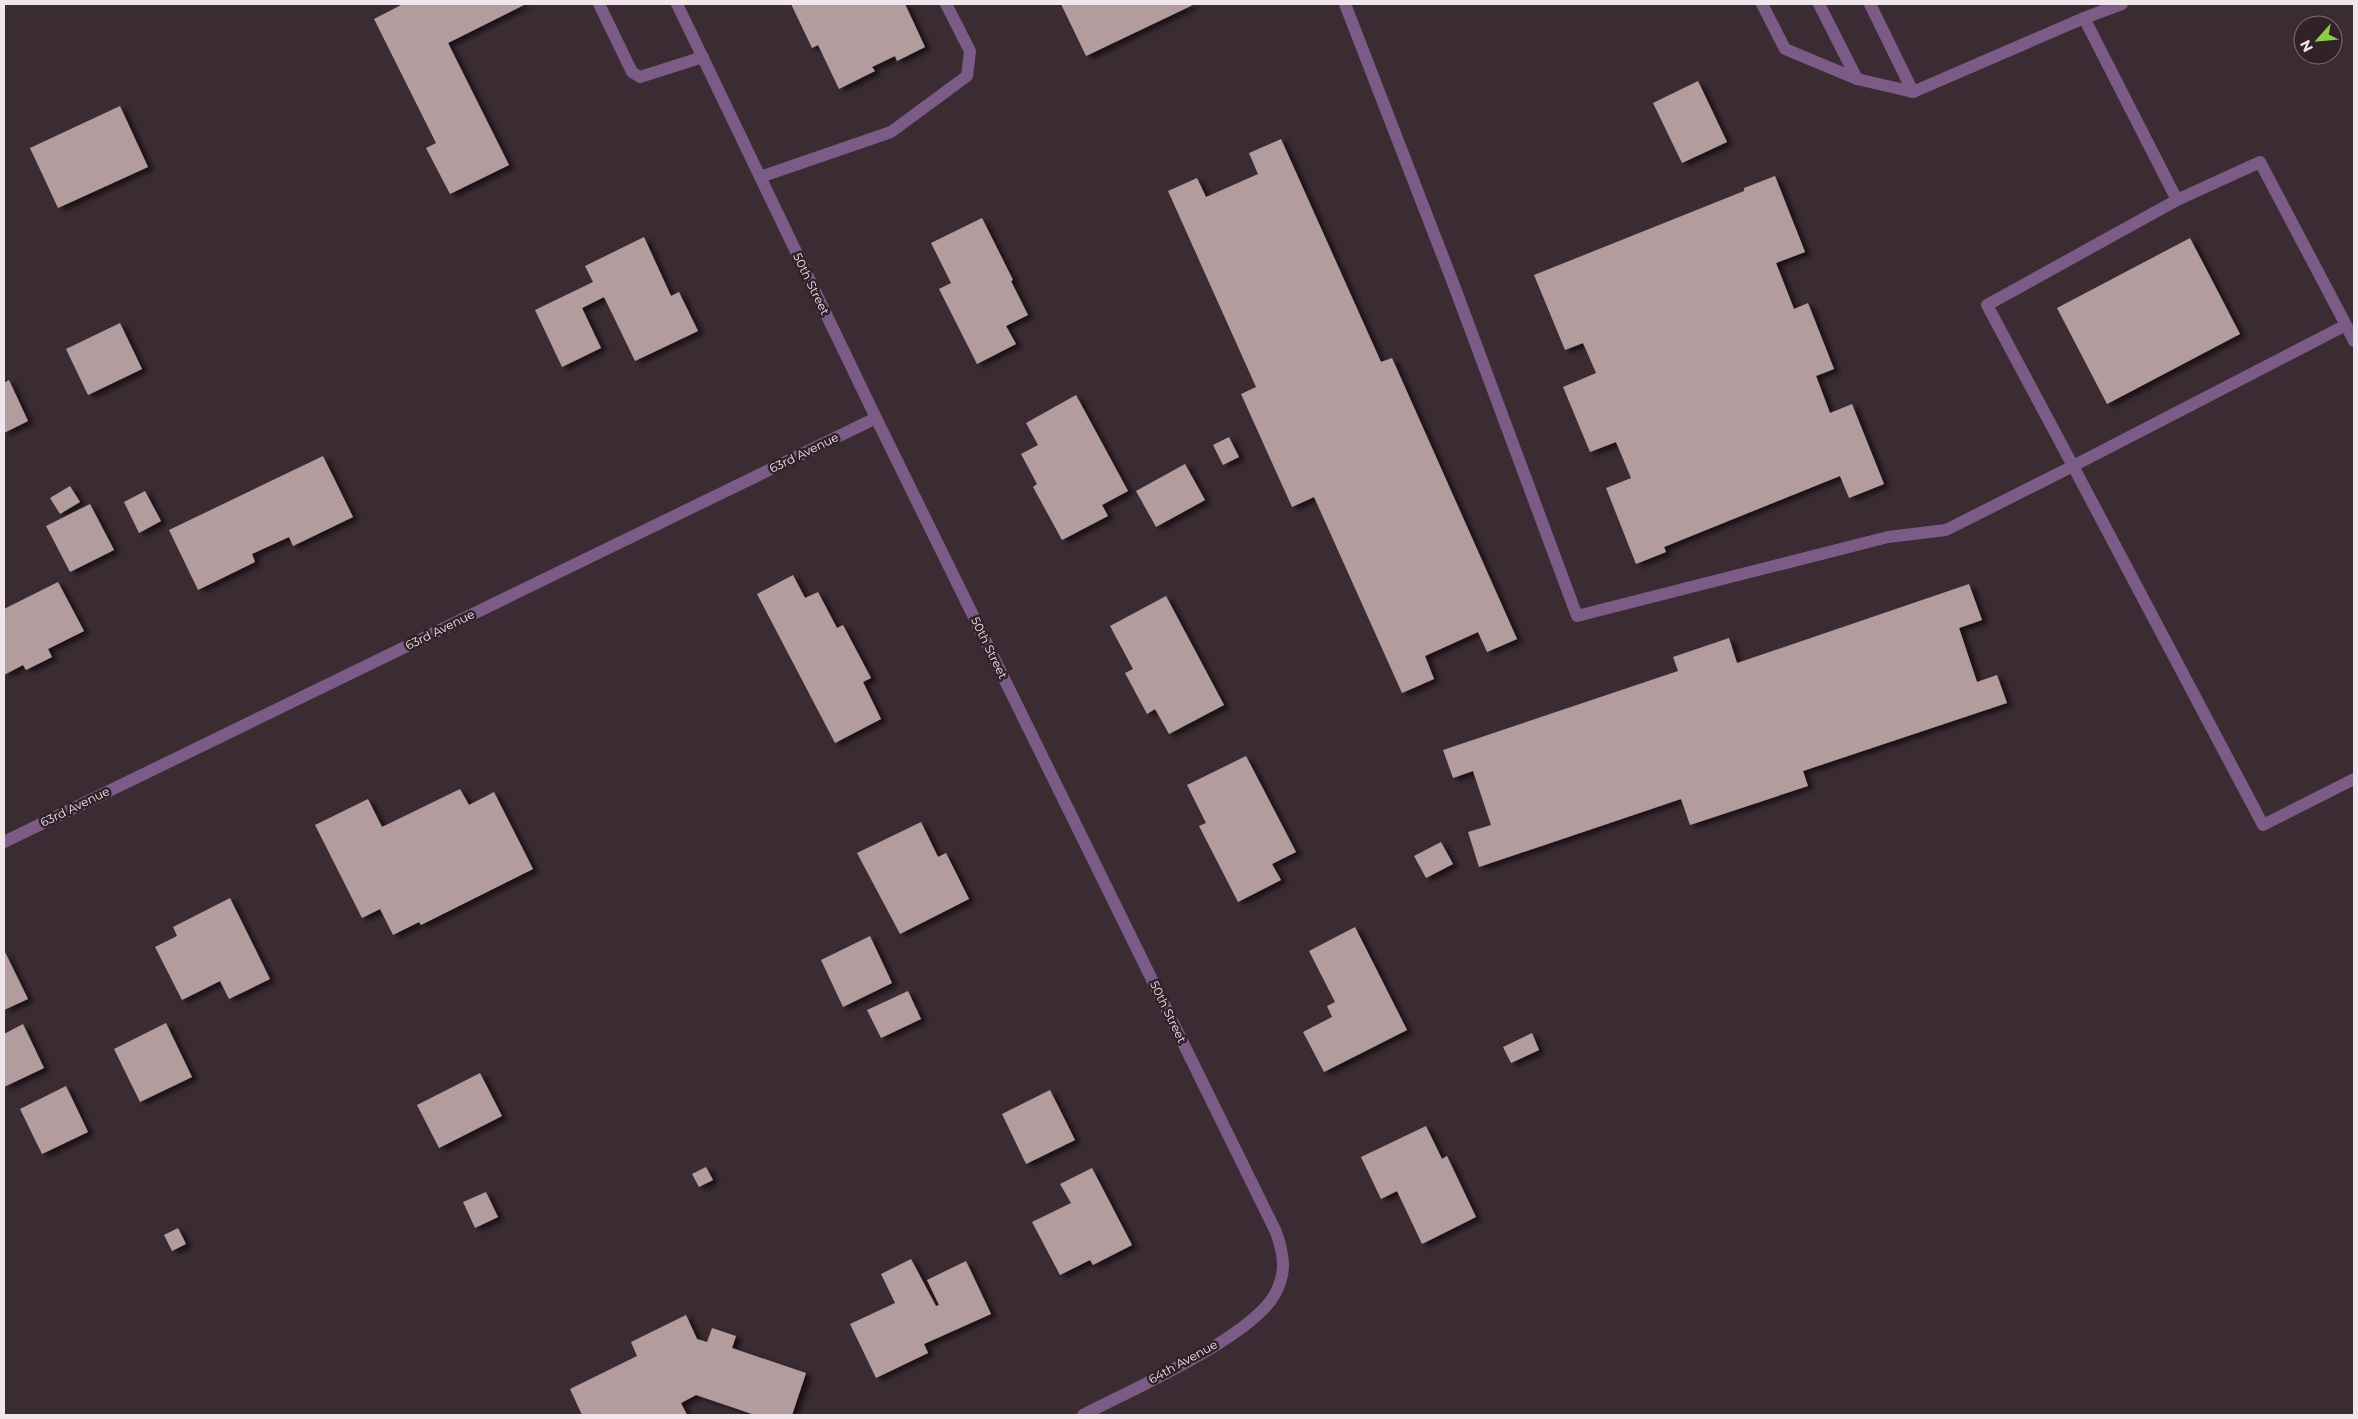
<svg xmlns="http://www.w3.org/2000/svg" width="2358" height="1419" font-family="Montserrat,sans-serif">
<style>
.building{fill:#b39c9d;filter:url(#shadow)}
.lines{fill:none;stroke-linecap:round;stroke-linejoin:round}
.minor{stroke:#7c5b86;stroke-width:12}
.labels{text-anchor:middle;stroke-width:5;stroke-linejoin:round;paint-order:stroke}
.street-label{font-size:12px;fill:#f1e6eb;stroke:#312229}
</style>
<defs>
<filter id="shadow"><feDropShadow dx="5.5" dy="3" stdDeviation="2.5" flood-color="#0009"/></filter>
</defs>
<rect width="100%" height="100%" fill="#3b2b33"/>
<g class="building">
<path d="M 403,4 L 526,4 L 448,43 L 509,165 L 450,194 L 426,148 L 436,143 L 374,19 Z"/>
<path d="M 791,4 L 905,4 L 925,47 L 897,61 L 895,56 L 872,67 L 875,71 L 839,89 L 818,45 L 812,48 Z"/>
<path d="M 1061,4 L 1195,4 L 1086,56 Z"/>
<path d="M 1698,81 L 1727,142 L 1682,163 L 1653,103 Z"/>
<path d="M 120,106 L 148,167 L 58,208 L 30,148 Z"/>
<path d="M 1281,139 L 1381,362 L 1392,358 L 1517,639 L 1487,652 L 1478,632 L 1425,656 L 1434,679 L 1402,693 L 1314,497 L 1292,507 L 1241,394 L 1256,387 L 1168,191 L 1197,178 L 1206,197 L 1258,174 L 1249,153 Z"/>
<path d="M 1775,176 L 1805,252 L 1776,263 L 1794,309 L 1808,303 L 1834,369 L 1816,376 L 1830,413 L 1852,404 L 1884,484 L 1849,498 L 1840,476 L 1664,547 L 1666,552 L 1636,564 L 1606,488 L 1631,478 L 1616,442 L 1590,452 L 1563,387 L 1596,373 L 1583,343 L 1565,350 L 1534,275 L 1744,191 L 1744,188 Z"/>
<path d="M 982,218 L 1013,280 L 1011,281 L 1028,315 L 1006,326 L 1016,344 L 977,364 L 939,289 L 951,283 L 931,243 Z"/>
<path d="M 644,237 L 671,296 L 679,292 L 698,331 L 635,361 L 604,297 L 582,308 L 601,348 L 562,367 L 535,310 L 593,282 L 585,266 Z"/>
<path d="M 2190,238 L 2240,334 L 2107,404 L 2057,308 Z"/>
<path d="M 120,323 L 142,369 L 88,395 L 66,349 Z"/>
<path d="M 9,380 L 28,421 L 4,433 L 4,383 Z"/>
<path d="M 1076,395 L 1128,491 L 1102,505 L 1108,516 L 1062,540 L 1033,487 L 1037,484 L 1021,454 L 1038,445 L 1026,423 Z"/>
<path d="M 1229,437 L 1239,457 L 1223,465 L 1213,445 Z"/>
<path d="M 323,456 L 353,517 L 293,546 L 289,537 L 252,554 L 255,562 L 198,590 L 169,530 Z"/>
<path d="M 1185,464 L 1205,500 L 1156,527 L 1136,491 Z"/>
<path d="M 70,486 L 80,502 L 60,514 L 50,498 Z"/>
<path d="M 145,491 L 161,521 L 139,533 L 124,502 Z"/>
<path d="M 90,504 L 114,550 L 70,572 L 46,526 Z"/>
<path d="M 793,575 L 805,598 L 818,592 L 837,628 L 843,625 L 871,678 L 863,682 L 881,719 L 835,743 L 757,594 Z"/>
<path d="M 58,582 L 84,631 L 48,649 L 52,657 L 26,670 L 23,665 L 4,675 L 4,609 Z"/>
<path d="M 1969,584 L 1982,620 L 1959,628 L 1977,682 L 1997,675 L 2007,703 L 1803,771 L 1808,786 L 1690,825 L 1681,799 L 1479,867 L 1468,832 L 1491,825 L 1473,771 L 1453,778 L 1443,750 L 1678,671 L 1673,657 L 1729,638 L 1737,663 Z"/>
<path d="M 1166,596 L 1224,705 L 1169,734 L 1155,709 L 1147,714 L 1125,673 L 1133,669 L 1110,626 Z"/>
<path d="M 1246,756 L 1296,852 L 1272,864 L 1281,880 L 1238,902 L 1199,826 L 1206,823 L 1187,785 Z"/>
<path d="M 460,789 L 469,805 L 494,792 L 533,869 L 421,925 L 419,922 L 393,935 L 380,909 L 362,918 L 315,825 L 368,799 L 382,827 Z"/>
<path d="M 921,822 L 938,857 L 946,853 L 969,899 L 900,934 L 857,853 Z"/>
<path d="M 1441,842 L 1453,864 L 1426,878 L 1414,856 Z"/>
<path d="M 230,898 L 270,979 L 229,999 L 220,981 L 182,1000 L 155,947 L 177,936 L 173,927 Z"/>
<path d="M 1355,927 L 1407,1030 L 1324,1072 L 1303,1032 L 1332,1017 L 1327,1006 L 1335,1002 L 1309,951 Z"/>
<path d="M 870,936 L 892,983 L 843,1007 L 821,960 Z"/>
<path d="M 4,950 L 28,999 L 4,1010 Z"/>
<path d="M 908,991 L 921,1019 L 881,1038 L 867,1010 Z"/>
<path d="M 166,1023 L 192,1077 L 140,1102 L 114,1049 Z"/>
<path d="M 23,1024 L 44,1068 L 4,1087 L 4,1034 Z"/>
<path d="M 1532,1033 L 1539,1050 L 1511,1063 L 1503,1047 Z"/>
<path d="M 480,1073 L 502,1116 L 439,1148 L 417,1105 Z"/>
<path d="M 66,1086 L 88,1132 L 42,1154 L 20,1109 Z"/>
<path d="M 1050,1090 L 1075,1140 L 1026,1164 L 1002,1114 Z"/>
<path d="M 1426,1126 L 1442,1159 L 1447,1156 L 1476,1217 L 1422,1244 L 1397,1191 L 1381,1199 L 1361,1157 Z"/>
<path d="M 706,1167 L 713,1180 L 699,1187 L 692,1174 Z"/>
<path d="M 1092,1168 L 1132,1245 L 1093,1265 L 1090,1260 L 1060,1275 L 1032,1222 L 1071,1203 L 1060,1184 Z"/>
<path d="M 486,1192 L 498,1217 L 475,1228 L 463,1202 Z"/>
<path d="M 178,1228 L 186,1244 L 172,1251 L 164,1235 Z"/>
<path d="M 911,1259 L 936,1306 L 939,1305 L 927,1280 L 966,1261 L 991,1314 L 924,1344 L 928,1353 L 876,1378 L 850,1324 L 895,1303 L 881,1274 Z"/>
<path d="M 686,1315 L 697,1339 L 707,1342 L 712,1328 L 736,1336 L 732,1348 L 806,1373 L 792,1415 L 755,1415 L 696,1395 L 681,1403 L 687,1415 L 582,1415 L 570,1389 L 637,1356 L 631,1342 Z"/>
</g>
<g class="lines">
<g class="minor">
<path d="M 599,4 L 632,72 L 640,77 L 703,57"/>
<path d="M 677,4 L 876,418 L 1276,1232 C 1284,1255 1287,1272 1275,1294 C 1251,1338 1129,1391 1083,1415"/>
<path d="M 1345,4 L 1455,288 L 1577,616 L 1888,537 L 1946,530 L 2073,466 L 2263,825 L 2354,779"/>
<path d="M 1762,4 L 1785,49 L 1857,79"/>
<path d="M 1819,4 L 1857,79 L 1913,92"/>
<path d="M 1870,4 L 1913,92 L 2084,18 L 2122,4"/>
<path d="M 2084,18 L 2177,200"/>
<path d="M 760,177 L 891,132 L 967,76 L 970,51 L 946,4"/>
<path d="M 2346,325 L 2073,466 L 1987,305 L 2177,200 L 2260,162 L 2346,325 L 2354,341"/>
<path d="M 4,842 L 876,418"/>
</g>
</g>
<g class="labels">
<g class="street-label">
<text transform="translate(811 284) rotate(64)" y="4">50th Street</text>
<text transform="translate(804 453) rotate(-26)" y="4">63rd Avenue</text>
<text transform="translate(440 630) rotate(-26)" y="4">63rd Avenue</text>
<text transform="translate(989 648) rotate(64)" y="4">50th Street</text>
<text transform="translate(75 807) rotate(-26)" y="4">63rd Avenue</text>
<text transform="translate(1168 1012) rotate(64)" y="4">50th Street</text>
<text transform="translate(1183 1362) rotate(-29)" y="4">64th Avenue</text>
</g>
</g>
<rect width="2358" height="1419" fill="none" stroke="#f1e6eb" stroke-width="10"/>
<g transform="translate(2318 40) rotate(243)"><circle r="24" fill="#312229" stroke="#7e7077"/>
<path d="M0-4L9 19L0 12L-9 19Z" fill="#8dce44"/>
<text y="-8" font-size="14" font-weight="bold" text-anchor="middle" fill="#f1e6eb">N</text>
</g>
</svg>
